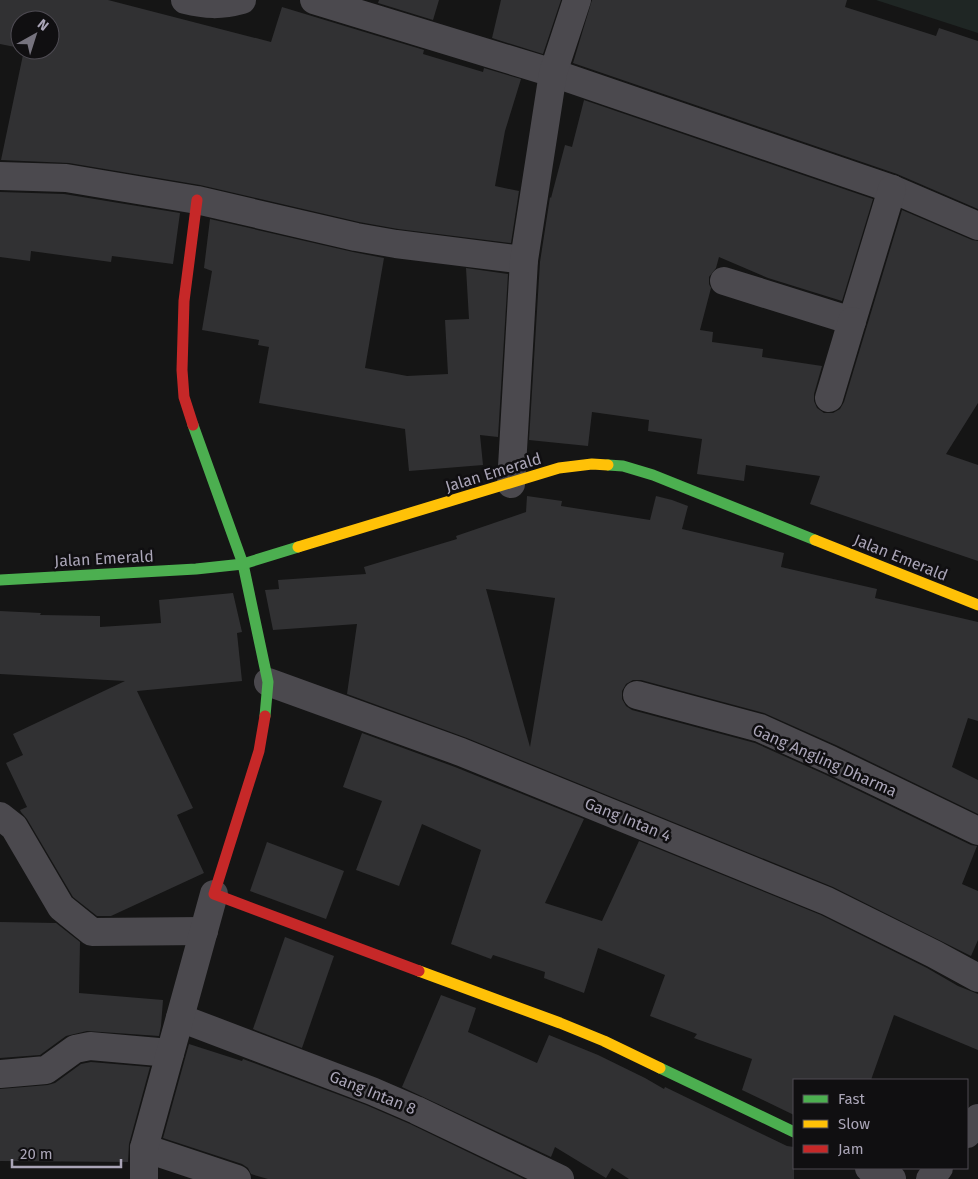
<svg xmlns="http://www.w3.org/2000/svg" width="978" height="1179" font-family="'Fira Sans',sans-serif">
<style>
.green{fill:#1f2624}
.building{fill:#313133;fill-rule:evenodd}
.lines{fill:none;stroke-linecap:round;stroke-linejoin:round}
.street{stroke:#4b494e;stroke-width:28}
.fast{stroke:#4caf50;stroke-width:11}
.slow{stroke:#ffc107;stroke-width:11}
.jam{stroke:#c62828;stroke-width:11}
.labels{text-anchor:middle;stroke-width:5;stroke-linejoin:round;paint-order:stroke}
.street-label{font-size:16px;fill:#aaa5b7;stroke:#100f11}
</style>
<rect width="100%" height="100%" fill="#151515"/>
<path class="green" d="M 876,0 L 978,0 L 978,33 Z"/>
<g class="building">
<path d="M 0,0 L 108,0 L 271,42 L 282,7 L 424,50 L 423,54 L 483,72 L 484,68 L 521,79 L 505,131 L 495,186 L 519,191 L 511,243 L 398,229 L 359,222 L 200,185 L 69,163 L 1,160 L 24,50 L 50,50 L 50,20 L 20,20 L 20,48 L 0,44 Z"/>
<path d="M 379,0 L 439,0 L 433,20 L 378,3 Z"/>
<path d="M 501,0 L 561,0 L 543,54 L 492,38 Z"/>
<path d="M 592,0 L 847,0 L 845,7 L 936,36 L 939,28 L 978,41 L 978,209 L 897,174 L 573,63 Z"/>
<path d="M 584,100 L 873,199 L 842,301 L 768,278 L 719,257 L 716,268 L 709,277 L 709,284 L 711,288 L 700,330 L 713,332 L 712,342 L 763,349 L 762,357 L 822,366 L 814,394 L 814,401 L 817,408 L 824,413 L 833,413 L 840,409 L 844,402 L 902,210 L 972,240 L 978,241 L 978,403 L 946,454 L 978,465 L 978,561 L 810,504 L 820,476 L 746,465 L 744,481 L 697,474 L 702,439 L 648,431 L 649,420 L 592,412 L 588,446 L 529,440 L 540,262 L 550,197 L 551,198 L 565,145 L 572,147 Z"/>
<path d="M 0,192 L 64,194 L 180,213 L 173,264 L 112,256 L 111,262 L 31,251 L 30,261 L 0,257 Z"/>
<path d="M 210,219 L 353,252 L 384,258 L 365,368 L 407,376 L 448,374 L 445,320 L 469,319 L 466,268 L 508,274 L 498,437 L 480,435 L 483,465 L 409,471 L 405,429 L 259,403 L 269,347 L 258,345 L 259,340 L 202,330 L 212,271 L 204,268 Z"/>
<path d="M 527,496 L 562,501 L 561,506 L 650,520 L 656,496 L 672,500 L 688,506 L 682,529 L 784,553 L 781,567 L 877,589 L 875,598 L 978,622 L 978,721 L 968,718 L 952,767 L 978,780 L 978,814 L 838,746 L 764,713 L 641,680 L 633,680 L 626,684 L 622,691 L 622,699 L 626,706 L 632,710 L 755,743 L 824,774 L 971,845 L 977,846 L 962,884 L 978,891 L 978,940 L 971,956 L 833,887 L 467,738 L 347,694 L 357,624 L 273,630 L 265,590 L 279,589 L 278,580 L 366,574 L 364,567 L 457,539 L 456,536 L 526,512 ZM 486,589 L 555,598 L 530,747 Z"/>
<path d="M 233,593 L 242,632 L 237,633 L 242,681 L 137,691 L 193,808 L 177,815 L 204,873 L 111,916 L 97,916 L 73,897 L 27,819 L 21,812 L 20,810 L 27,807 L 6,763 L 23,755 L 13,734 L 125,681 L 0,674 L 0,611 L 41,613 L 40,615 L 100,616 L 100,627 L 161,623 L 159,600 Z"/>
<path d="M 362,733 L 455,767 L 584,819 L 545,903 L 602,921 L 639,841 L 821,915 L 927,968 L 958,986 L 978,994 L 978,1050 L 894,1015 L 871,1080 L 794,1080 L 794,1115 L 742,1090 L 752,1059 L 694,1038 L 697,1034 L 650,1016 L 665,975 L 598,948 L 584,993 L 544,978 L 545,972 L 493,955 L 491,959 L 451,944 L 481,850 L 422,824 L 399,886 L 356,870 L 382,801 L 343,787 Z"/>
<path d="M 267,842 L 344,871 L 326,919 L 250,891 Z"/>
<path d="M 0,922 L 56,923 L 80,942 L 79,993 L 163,1000 L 161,1026 L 159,1036 L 87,1031 L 66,1036 L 40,1055 L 0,1058 Z"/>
<path d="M 285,937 L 334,956 L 302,1048 L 253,1029 Z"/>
<path d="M 441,995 L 476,1008 L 468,1032 L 537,1063 L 549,1035 L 598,1055 L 645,1078 L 664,1089 L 665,1087 L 787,1146 L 794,1147 L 794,1179 L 629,1179 L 612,1168 L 606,1178 L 555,1147 L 551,1157 L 402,1087 Z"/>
<path d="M 189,1044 L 242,1061 L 243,1059 L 366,1105 L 410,1124 L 524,1179 L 268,1179 L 251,1174 L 248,1168 L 242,1164 L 163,1138 Z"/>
<path d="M 91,1062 L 150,1067 L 129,1144 L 128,1162 L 0,1161 L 0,1089 L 48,1085 L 55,1083 L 81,1064 Z"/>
</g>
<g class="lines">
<g class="street">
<path d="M 185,0 C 206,5 220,6 242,0"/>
<path d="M 314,0 L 553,73 L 892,189 L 978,226"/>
<path d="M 0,176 L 66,178 L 197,200 L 356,237 L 396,244 L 524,260"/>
<path d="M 724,281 L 852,321 L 892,189"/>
<path d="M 829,398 L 852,321"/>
<path d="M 511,484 L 524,260 L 553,73 L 577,0"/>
<path d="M 268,682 L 461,752 L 827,901 L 934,954 L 978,978"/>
<path d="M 637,695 L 760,728 L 831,760 L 978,831"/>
<path d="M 0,816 L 14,827 L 61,907 L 92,932 L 204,931"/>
<path d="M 180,1018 L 372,1091 L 416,1110 L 560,1179"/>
<path d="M 0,1074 L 46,1070 L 75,1049 L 90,1046 L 170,1053"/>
<path d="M 967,1134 L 978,1118"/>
<path d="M 144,1148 L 237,1179"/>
<path d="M 869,1168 L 892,1179"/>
<path d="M 144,1179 L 144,1148 L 214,894"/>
<path d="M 930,1179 L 939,1168"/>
</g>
<g class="fast">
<path d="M 193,425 L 243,564 L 268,682 L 265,716"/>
<path d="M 608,465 L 623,466 L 653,475 L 815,540"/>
<path d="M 0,580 L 196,569 L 243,564 L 298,547"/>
<path d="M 660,1068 L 794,1132"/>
</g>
<g class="slow">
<path d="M 815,540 L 978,605"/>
<path d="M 298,547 L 559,468 L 592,464 L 608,465"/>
<path d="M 419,971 L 560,1023 L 604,1041 L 660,1068"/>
</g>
<g class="jam">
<path d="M 193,425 L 184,397 L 182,370 L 184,301 L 197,200"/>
<path d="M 265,716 L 259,751 L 214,894 L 419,971"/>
</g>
</g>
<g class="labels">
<g class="street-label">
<text transform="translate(493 472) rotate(-17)" y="6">Jalan Emerald</text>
<text transform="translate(901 557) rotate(22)" y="6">Jalan Emerald</text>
<text transform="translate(104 558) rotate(-3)" y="6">Jalan Emerald</text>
<text transform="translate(825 760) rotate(24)" y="6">Gang Angling Dharma</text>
<text transform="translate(628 819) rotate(22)" y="6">Gang Intan 4</text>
<text transform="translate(373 1092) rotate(22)" y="6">Gang Intan 8</text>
</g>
</g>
<rect x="793" y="1079" width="175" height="90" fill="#100f11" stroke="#4e4b53"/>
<rect x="803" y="1095" width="25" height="8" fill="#4caf50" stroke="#4e4b53"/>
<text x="838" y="1104" font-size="15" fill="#aaa5b7">Fast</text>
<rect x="803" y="1120" width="25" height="8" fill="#ffc107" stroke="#4e4b53"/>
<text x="838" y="1129" font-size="15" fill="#aaa5b7">Slow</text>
<rect x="803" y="1145" width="25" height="8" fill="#c62828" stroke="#4e4b53"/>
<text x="838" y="1154" font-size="15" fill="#aaa5b7">Jam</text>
<g transform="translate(35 35) rotate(39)"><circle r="24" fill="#100f11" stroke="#4e4b53"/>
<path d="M0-4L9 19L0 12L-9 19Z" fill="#76737e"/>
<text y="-8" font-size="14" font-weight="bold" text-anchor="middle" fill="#aaa5b7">N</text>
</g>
<path d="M12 1159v8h109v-8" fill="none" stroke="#aaa5b7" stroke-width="2.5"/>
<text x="20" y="1159" font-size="15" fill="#aaa5b7" stroke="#100f11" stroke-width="4" paint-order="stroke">20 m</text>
</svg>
